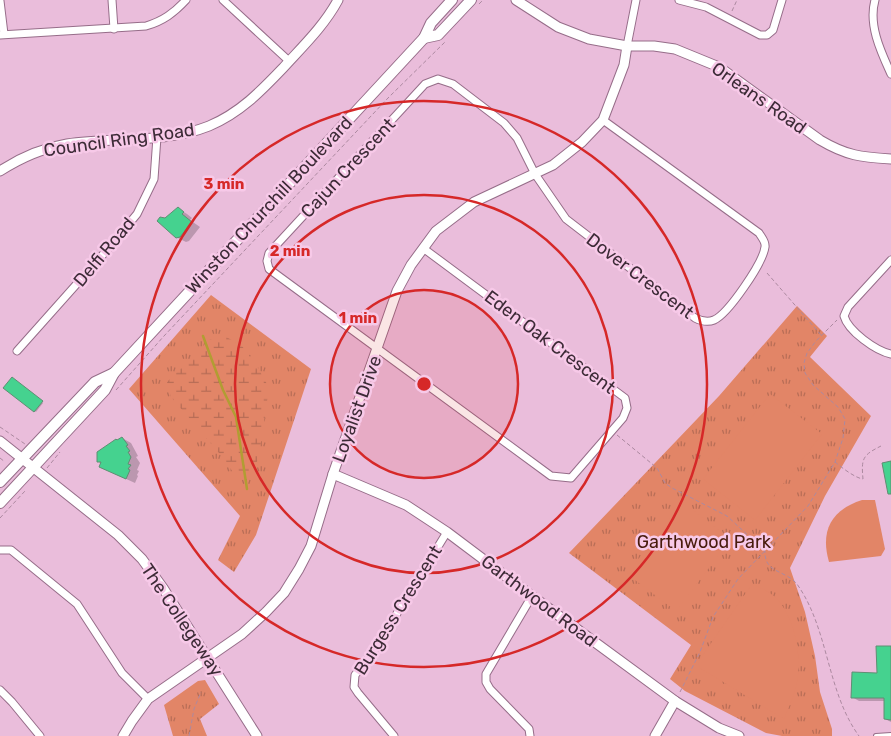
<svg xmlns="http://www.w3.org/2000/svg" width="891" height="736" font-family="Rubik,sans-serif">
<style>
.grass{fill:url(#grass-tufts)}
.wetland{fill:url(#wetland-marsh)}
.pitch{fill:#e28567}
.shadow{fill:#0003}
.lines{fill:none;stroke-linecap:round;stroke-linejoin:round}
.stream{stroke:#b19d33;stroke-width:2.5}
.building{fill:#45d28f;stroke:#5f8e73}
.service-casing{stroke:#966d89;stroke-width:6}
.minor-casing{stroke:#966d89;stroke-width:9}
.tertiary-casing{stroke:#966d89;stroke-width:11}
.secondary-casing{stroke:#966d89;stroke-width:12}
.path{stroke:#ac89a0;stroke-width:1;stroke-dasharray:4 2.5;stroke-linecap:butt}
.service{stroke:#fff;stroke-width:4}
.minor{stroke:#fff;stroke-width:7}
.tertiary{stroke:#fff;stroke-width:9}
.secondary{stroke:#fff;stroke-width:10}
.ring{fill:none;stroke:#d62828;stroke-width:2.5}
.labels{text-anchor:middle;stroke-width:5;stroke-linejoin:round;paint-order:stroke}
.street-label{font-size:18px;fill:#3d2b37;stroke:#f7c9e8}
.park-label{font-size:18px;fill:#481b0c;stroke:#f7c9e8}
.centre{fill:#d62828;stroke:#f7c9e8;stroke-width:2.5}
.ring-label{font-size:15px;text-anchor:middle;font-weight:bold;fill:#d62828;stroke:#f7c9e8;stroke-width:5;stroke-linejoin:round;paint-order:stroke}
</style>
<defs>
<pattern id="grass-tufts" width="24" height="20" patternUnits="userSpaceOnUse" patternTransform="scale(1.25)"><rect width="24" height="20" fill="#e28567"/><path d="M3 7l-1-3M5 7V3M7 7l1-3M15 17l-1-3M17 17v-4M19 17l1-3" fill="none" stroke="#b86d56"/></pattern>
<pattern id="wetland-marsh" width="20" height="14" patternUnits="userSpaceOnUse" patternTransform="scale(1.25)"><rect width="20" height="14" fill="#e28567"/><path d="M1 5h8M5 5V1M11 12h8M15 12V8" fill="none" stroke="#b86d56"/></pattern>
</defs>
<rect width="100%" height="100%" fill="#eabddb"/>
<g class="grass">
<path d="M 211,295 L 311,369 L 256,535 L 234,572 L 218,560 L 240,516 L 129,389 Z"/>
<path d="M 797,306 L 827,336 L 810,357 L 871,416 L 825,496 L 790,568 L 805,612 L 815,656 L 820,692 L 832,729 L 832,736 L 782,736 L 766,733 L 685,691 L 670,679 L 691,645 L 569,553 L 719,396 Z"/>
<path d="M 205,680 L 219,704 L 200,719 L 207,736 L 173,736 L 164,705 L 198,681 Z"/>
</g>
<path class="wetland" d="M 223,335 L 242,346 L 259,369 L 269,388 L 260,448 L 255,471 L 247,479 L 236,477 L 225,460 L 171,397 L 167,382 L 209,340 Z"/>
<g class="pitch">
<path d="M 770,394 L 822,434 L 755,520 L 703,479 Z"/>
<path d="M 862,500 L 875,500 L 885,549 L 881,556 L 829,562 C 820,531 831,510 862,500 Z"/>
<path d="M 682,502 L 731,539 L 676,611 L 627,574 Z"/>
<path d="M 752,584 C 761,588 771,592 778,600 C 795,620 802,656 797,682 C 795,694 789,707 784,719 L 700,668 L 698,662 Z"/>
</g>
<g class="shadow">
<path d="M 179,209 L 187,214 L 192,218 L 190,220 L 200,227 L 189,241 L 186,242 L 176,237 L 165,219 Z"/>
<path d="M 13,379 L 43,403 L 36,412 L 5,388 Z"/>
<path d="M 122,438 L 131,443 L 138,456 L 136,457 L 140,463 L 137,470 L 139,471 L 137,475 L 138,476 L 135,483 L 100,467 L 102,464 L 99,462 Z"/>
<path d="M 891,647 L 891,722 L 885,719 L 885,701 L 859,701 L 852,697 L 878,674 Z"/>
</g>
<g class="lines">
<path class="stream" d="M 203,336 L 223,390 L 236,417 L 247,489"/>
</g>
<g class="building">
<path d="M 178,207 L 184,212 L 182,214 L 192,222 L 180,237 L 176,238 L 157,221 L 160,217 L 165,218 Z"/>
<path d="M 12,377 L 43,401 L 34,412 L 3,388 Z"/>
<path d="M 122,437 L 128,445 L 126,446 L 130,451 L 128,452 L 131,457 L 128,464 L 131,465 L 128,469 L 130,470 L 126,479 L 99,467 L 101,462 L 97,462 L 97,452 L 116,439 L 117,440 Z"/>
<path d="M 891,461 L 891,494 L 888,494 L 882,463 Z"/>
<path d="M 876,646 L 891,646 L 891,720 L 884,719 L 884,698 L 851,698 L 852,672 L 877,673 Z"/>
</g>
<g class="lines">
<defs>
<path id="service" d="M 876,736 L 891,735"/>
<g id="minor">
<path d="M 112,0 L 114,29"/>
<path d="M 223,0 L 289,61"/>
<path d="M 679,0 L 706,7 L 760,35 L 767,35 L 773,30 L 782,0"/>
<path d="M 875,0 C 868,25 881,52 891,74"/>
<path d="M 0,1 L 4,34"/>
<path d="M 0,35 L 146,26 C 163,21 174,13 186,0"/>
<path d="M 627,46 L 636,0"/>
<path d="M 423,248 L 625,398 L 627,408 L 623,418 L 571,478 L 551,476 L 269,269 L 267,261 L 269,253 L 425,84 L 438,79 L 453,84 L 504,123 L 517,138 L 535,174 L 566,219 L 695,318 C 701,321 707,323 714,320 C 728,314 763,263 765,247 C 766,242 762,238 759,233 L 603,120"/>
<path d="M 891,260 L 848,307 L 844,316 C 848,331 876,351 891,354"/>
<path d="M 17,351 L 107,250 L 137,214 L 154,179 L 157,137"/>
<path d="M 0,550 L 11,550 L 77,604 L 122,673 L 148,699"/>
<path d="M 0,690 L 12,702 L 40,736"/>
<path d="M 394,736 L 358,693 L 354,687 L 355,675 L 372,654 L 447,532"/>
<path d="M 530,736 L 529,729 L 490,689 L 486,682 L 486,674 L 532,596"/>
</g>
<g id="tertiary">
<path d="M 516,0 L 558,27 L 589,39 L 627,46 L 654,46 L 675,49 L 719,67 L 820,140 C 847,156 861,157 891,159"/>
<path d="M 0,171 C 20,158 43,148 67,144 C 114,137 164,144 209,126 C 240,113 261,91 283,68 C 303,46 324,26 338,0"/>
<path d="M 0,441 L 118,535 L 142,559 L 163,588 L 257,736"/>
<path d="M 333,474 L 406,505 L 447,532 L 532,596 L 675,701 L 719,728 L 739,736"/>
<path d="M 123,736 L 132,721 L 148,699 L 242,634 L 266,612 L 284,593 L 299,569 L 311,546 L 333,474 L 397,291 L 411,265 L 436,231 L 474,202 L 553,165 L 582,142 L 603,120 L 624,65 L 627,46"/>
<path d="M 655,736 L 675,701"/>
</g>
<g id="secondary">
<path d="M 424,38 L 438,35 L 471,0"/>
<path d="M 0,482 L 95,382 L 114,373"/>
<path d="M 0,503 L 105,390 L 114,373 L 424,38 L 431,23 L 452,0"/>
</g>
</defs>
<use href="#service" class="service-casing"/>
<use href="#minor" class="minor-casing"/>
<use href="#tertiary" class="tertiary-casing"/>
<use href="#secondary" class="secondary-casing"/>
<g class="path">
<path d="M 479,4 L 483,0"/>
<path d="M 732,11 L 737,0"/>
<path d="M 767,273 L 821,335"/>
<path d="M 116,390 L 164,336 L 388,98 L 445,42"/>
<path d="M 0,427 L 25,444"/>
<path d="M 617,435 L 657,468 L 665,483 L 672,488 L 727,516 L 765,551 C 764,575 788,569 799,587 C 829,632 827,692 859,736"/>
<path d="M 0,458 L 5,462"/>
<path d="M 835,462 C 841,467 855,478 863,479 C 861,458 863,455 881,446"/>
<path d="M 47,468 L 60,452"/>
<path d="M 0,518 L 25,491"/>
<path d="M 680,692 L 700,652 L 713,617 L 738,579 L 808,506 L 835,462 L 843,438 L 845,419 L 838,407 L 813,385 L 805,373 L 804,363 L 807,353 L 816,341 L 837,320"/>
<path d="M 189,736 L 194,709 L 201,692"/>
</g>
<use href="#service" class="service"/>
<use href="#minor" class="minor"/>
<use href="#tertiary" class="tertiary"/>
<use href="#secondary" class="secondary"/>
</g>
<circle cx="424" cy="384" r="94" fill="#d62828" fill-opacity=".12"/>
<g class="ring">
<circle cx="424" cy="384" r="94"/>
<circle cx="424" cy="384" r="189"/>
<circle cx="424" cy="384" r="283"/>
</g>
<g class="labels">
<g class="street-label">
<text transform="translate(759 98) rotate(35)" y="6">Orleans Road</text>
<text transform="translate(119 140) rotate(-8)" y="6">Council Ring Road</text>
<text transform="translate(348 168) rotate(-47)" y="6">Cajun Crescent</text>
<text transform="translate(269 205) rotate(-47)" y="6">Winston Churchill Boulevard</text>
<text transform="translate(104 252) rotate(-50)" y="6">Delfi Road</text>
<text transform="translate(640 276) rotate(37)" y="6">Dover Crescent</text>
<text transform="translate(550 342) rotate(37)" y="6">Eden Oak Crescent</text>
<text transform="translate(357 409) rotate(-70)" y="6">Loyalist Drive</text>
<text transform="translate(539 601) rotate(37)" y="6">Garthwood Road</text>
<text transform="translate(398 610) rotate(-58)" y="6">Burgess Crescent</text>
<text transform="translate(182 620) rotate(56)" y="6">The Collegeway</text>
</g>
<g class="park-label">
<text x="704" y="548">Garthwood Park</text>
</g>
</g>
<circle cx="424" cy="384" r="8" class="centre"/>
<g class="ring-label">
<text x="224" y="189">3 min</text>
<text x="290" y="256">2 min</text>
<text x="358" y="323">1 min</text>
</g>
</svg>
